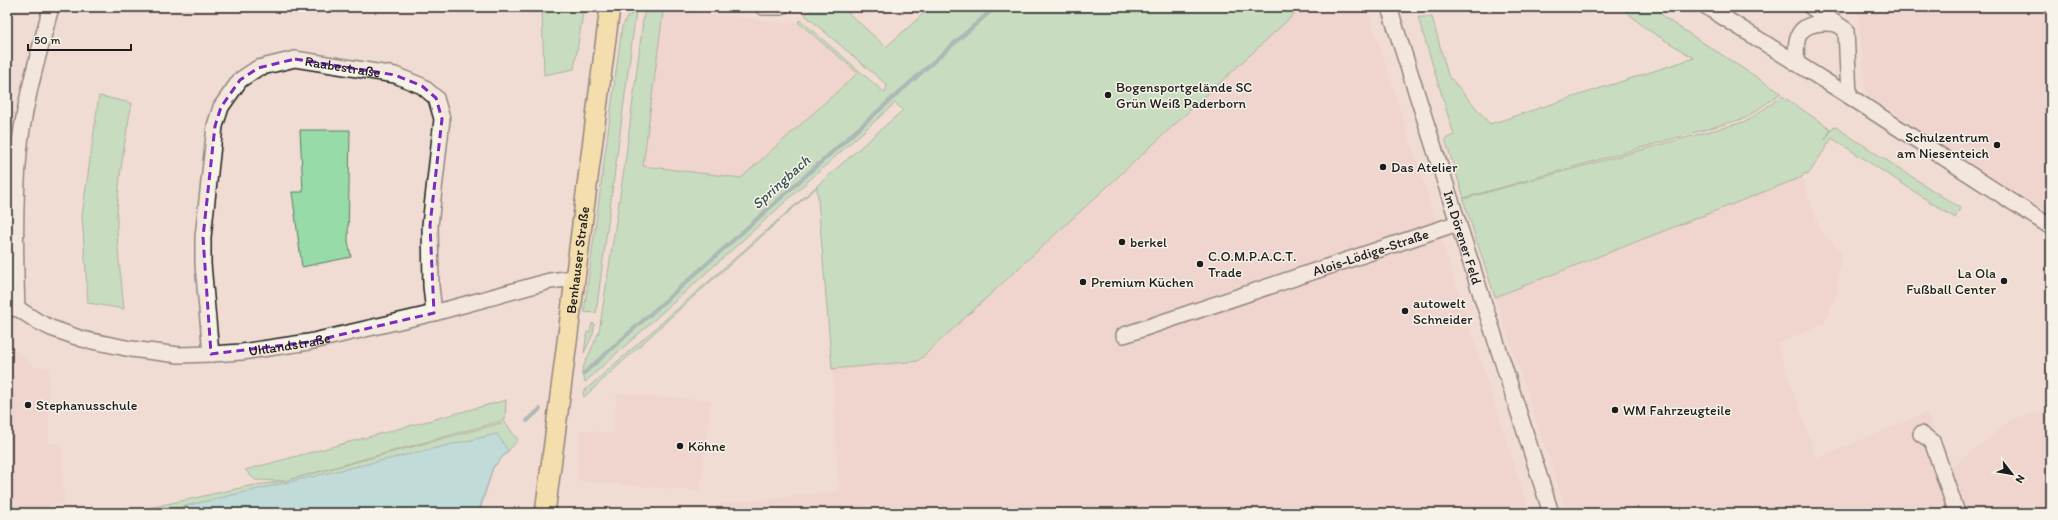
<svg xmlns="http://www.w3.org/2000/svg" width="2058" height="520" font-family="Itim,sans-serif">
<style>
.built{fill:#edccc5}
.green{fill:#97dba8;stroke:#5a7c62}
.water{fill:#88d9e1;stroke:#5d8d92}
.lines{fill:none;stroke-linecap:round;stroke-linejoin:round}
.stream{stroke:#5d8d92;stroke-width:4}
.minor-casing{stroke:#1c1c1c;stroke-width:18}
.major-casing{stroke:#1c1c1c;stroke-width:22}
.minor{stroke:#f7f3e8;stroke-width:15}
.major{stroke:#fbe080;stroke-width:19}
.marked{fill:none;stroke:#7b2cbf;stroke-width:3;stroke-dasharray:8 5;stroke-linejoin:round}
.poi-dot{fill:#1c1c1c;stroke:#f7f3e8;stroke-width:1.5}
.labels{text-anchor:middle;stroke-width:3;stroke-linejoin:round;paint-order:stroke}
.street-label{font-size:14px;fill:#1c1c1c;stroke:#f7f3e8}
.poi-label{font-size:14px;fill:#1c1c1c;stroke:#f7f3e8;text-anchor:start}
.water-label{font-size:15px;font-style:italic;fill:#3c5557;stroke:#f7f3e8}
</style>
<rect width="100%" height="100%" fill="#f1dcd3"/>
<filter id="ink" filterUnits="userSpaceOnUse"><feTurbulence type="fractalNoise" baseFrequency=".025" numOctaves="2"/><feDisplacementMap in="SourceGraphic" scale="8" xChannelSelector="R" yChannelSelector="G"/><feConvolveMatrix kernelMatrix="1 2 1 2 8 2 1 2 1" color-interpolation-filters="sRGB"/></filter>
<g filter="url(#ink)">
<g class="built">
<path d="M 1302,7 L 1367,7 L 1530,513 L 711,513 L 716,505 L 839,491 L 832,369 L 918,361 Z"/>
<path d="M 1852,7 L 2051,7 L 2051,214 L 2022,197 L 1866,94 L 1858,12 Z"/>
<path d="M 663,12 L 742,17 L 787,24 L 798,22 L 859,72 L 742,178 L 643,166 Z"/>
<path d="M 1802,177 L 1820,230 L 1841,251 L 1837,292 L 1824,324 L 1777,344 L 1817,459 L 1927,412 L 1947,471 L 2012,419 L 2051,409 L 2051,513 L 1567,513 L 1495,297 Z"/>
<path d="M 7,343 L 35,367 L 49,367 L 49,443 L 62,443 L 64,502 L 25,513 L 7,513 Z"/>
<path d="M 617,393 L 711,401 L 700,491 L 577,481 L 581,430 L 613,433 Z"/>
</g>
<g class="green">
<path d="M 496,7 L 584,7 L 574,69 L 544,75 L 542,11 Z"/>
<path d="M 813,7 L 842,7 L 886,47 L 931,7 L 1302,7 L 918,361 L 832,369 L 817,187 L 681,308 L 584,397 L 583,392 L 903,110 L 895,103 L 585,382 L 582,370 L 599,332 L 625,163 L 644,13 L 663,12 L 643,166 L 741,178 L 858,73 L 798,22 L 800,20 L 885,93 L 887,85 L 805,15 Z"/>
<path d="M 1621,7 L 1657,8 L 1665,18 L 1781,93 L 1746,118 L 1464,198 L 1445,139 L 1454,135 L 1418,17 L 1432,17 L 1448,75 L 1490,124 L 1694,58 L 1645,28 Z"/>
<path d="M 636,12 L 596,313 L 584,312 L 622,27 L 627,17 Z"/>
<path d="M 99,96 L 132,103 C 125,138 119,175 117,212 C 116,244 121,277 124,309 L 88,303 L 82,216 Z"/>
<path d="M 1782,96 L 1831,129 L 1825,140 L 1834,126 L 1960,208 L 1955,218 L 1832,138 L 1808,175 L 1805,173 L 1802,177 L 1495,297 L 1463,199 L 1747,121 Z"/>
<path d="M 300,130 L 350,130 L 348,241 L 351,257 L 302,267 L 292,192 L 303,192 Z"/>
<path d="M 592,323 L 595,324 L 593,334 L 584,353 L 587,332 L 590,333 Z"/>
<path d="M 506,400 L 505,420 L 285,481 L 255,480 L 245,470 Z"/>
<path d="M 505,422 L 518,440 L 493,468 L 479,513 L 483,496 L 493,467 L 508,451 L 497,434 L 155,513 L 126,513 L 249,486 L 285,481 Z"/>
</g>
<path class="water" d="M 497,434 L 508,451 L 493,467 L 478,513 L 155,513 Z"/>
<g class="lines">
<g class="stream">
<path d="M 583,374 L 995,7"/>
<path d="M 527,421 L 540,409"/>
</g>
<defs>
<g id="minor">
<path d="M 763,7 L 781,7"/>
<path id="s1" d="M 1389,7 L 1551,513"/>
<path d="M 1707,7 L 1849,96 L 2051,227"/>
<path d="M 1811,7 L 1846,30 L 1849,96"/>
<path d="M 1796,63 C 1797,55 1795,45 1798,37 C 1803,22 1824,22 1837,24"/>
<path d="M 17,308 C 15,256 14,205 19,153 C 23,106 39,53 51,7"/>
<path id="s2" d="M 7,309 L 17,308 L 37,321 L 51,328 L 82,339 L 131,349 L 179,355 L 211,354 L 242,352 L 309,342 L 434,313 L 550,281 L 574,278"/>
<path id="s3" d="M 1124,335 L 1458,223"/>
<path id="s4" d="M 211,354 L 203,264 L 203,237 L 215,126 L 221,107 L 240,80 L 258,68 L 295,59 L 395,75 L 422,86 L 436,98 L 442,119 L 430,225 L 431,286 L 434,313"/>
<path d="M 1921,434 L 1932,441 L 1957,513"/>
</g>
<g id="major">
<path id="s5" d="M 545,513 L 610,7"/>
</g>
</defs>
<use href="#minor" class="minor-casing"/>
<use href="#major" class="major-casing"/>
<use href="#minor" class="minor"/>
<use href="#major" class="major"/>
</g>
</g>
<path d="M0 0H2058V520H0ZM 295,59 L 395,75 L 422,86 L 436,98 L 442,119 L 430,225 L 434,313 L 309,342 L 211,354 L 203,237 L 215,126 L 221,107 L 240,80 L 258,68 Z" fill="#f1dcd3" fill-opacity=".55" fill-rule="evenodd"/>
<path class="marked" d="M 295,59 L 395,75 L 422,86 L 436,98 L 442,119 L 430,225 L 434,313 L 309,342 L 211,354 L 203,237 L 215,126 L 221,107 L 240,80 L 258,68 Z"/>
<g class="poi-dot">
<circle cx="1108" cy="95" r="4"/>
<circle cx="1997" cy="145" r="4"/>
<circle cx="1383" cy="167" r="4"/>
<circle cx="1122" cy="242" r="4"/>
<circle cx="1200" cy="264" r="4"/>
<circle cx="2004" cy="281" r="4"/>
<circle cx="1083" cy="282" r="4"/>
<circle cx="1405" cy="311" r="4"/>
<circle cx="28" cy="405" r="4"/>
<circle cx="1615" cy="410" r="4"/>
<circle cx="680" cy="446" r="4"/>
</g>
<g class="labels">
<g class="street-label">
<text dy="5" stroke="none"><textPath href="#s4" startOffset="390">Raabestraße</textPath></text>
<text dy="5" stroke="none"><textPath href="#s1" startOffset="242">Im Dörener Feld</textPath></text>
<text dy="5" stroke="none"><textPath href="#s3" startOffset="260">Alois-Lödige-Straße</textPath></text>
<text dy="5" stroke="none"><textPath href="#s5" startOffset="255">Benhauser Straße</textPath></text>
<text dy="5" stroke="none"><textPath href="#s2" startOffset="292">Uhlandstraße</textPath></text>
</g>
<g class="poi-label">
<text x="1116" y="92">Bogensportgelände SC<tspan x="1116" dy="16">Grün Weiß Paderborn</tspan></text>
<text x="1989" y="142" text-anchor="end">Schulzentrum<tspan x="1989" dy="16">am Niesenteich</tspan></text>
<text x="1391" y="172">Das Atelier</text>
<text x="1130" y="247">berkel</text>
<text x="1208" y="261">C.O.M.P.A.C.T.<tspan x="1208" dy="16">Trade</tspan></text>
<text x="1996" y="278" text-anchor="end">La Ola<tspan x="1996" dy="16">Fußball Center</tspan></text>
<text x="1091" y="287">Premium Küchen</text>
<text x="1413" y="308">autowelt<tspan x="1413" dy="16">Schneider</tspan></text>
<text x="36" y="410">Stephanusschule</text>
<text x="1623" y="415">WM Fahrzeugteile</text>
<text x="688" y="451">Köhne</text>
</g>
<g class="water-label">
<text transform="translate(781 182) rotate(-42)" y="5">Springbach</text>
</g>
</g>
<rect width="2058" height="520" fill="none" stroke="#f7f3e8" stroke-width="24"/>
<rect x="12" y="12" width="2034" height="496" fill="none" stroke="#1c1c1c" stroke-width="1.5" filter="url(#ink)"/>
<g transform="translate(2012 474) rotate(121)" stroke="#f7f3e8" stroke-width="3" paint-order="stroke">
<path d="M0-3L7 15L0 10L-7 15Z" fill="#1c1c1c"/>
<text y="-6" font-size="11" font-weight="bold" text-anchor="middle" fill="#1c1c1c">N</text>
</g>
<path d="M28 44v6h103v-6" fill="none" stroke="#1c1c1c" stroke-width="2"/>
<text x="34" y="44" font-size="12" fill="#1c1c1c" stroke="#f7f3e8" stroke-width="3" paint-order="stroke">50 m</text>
</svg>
